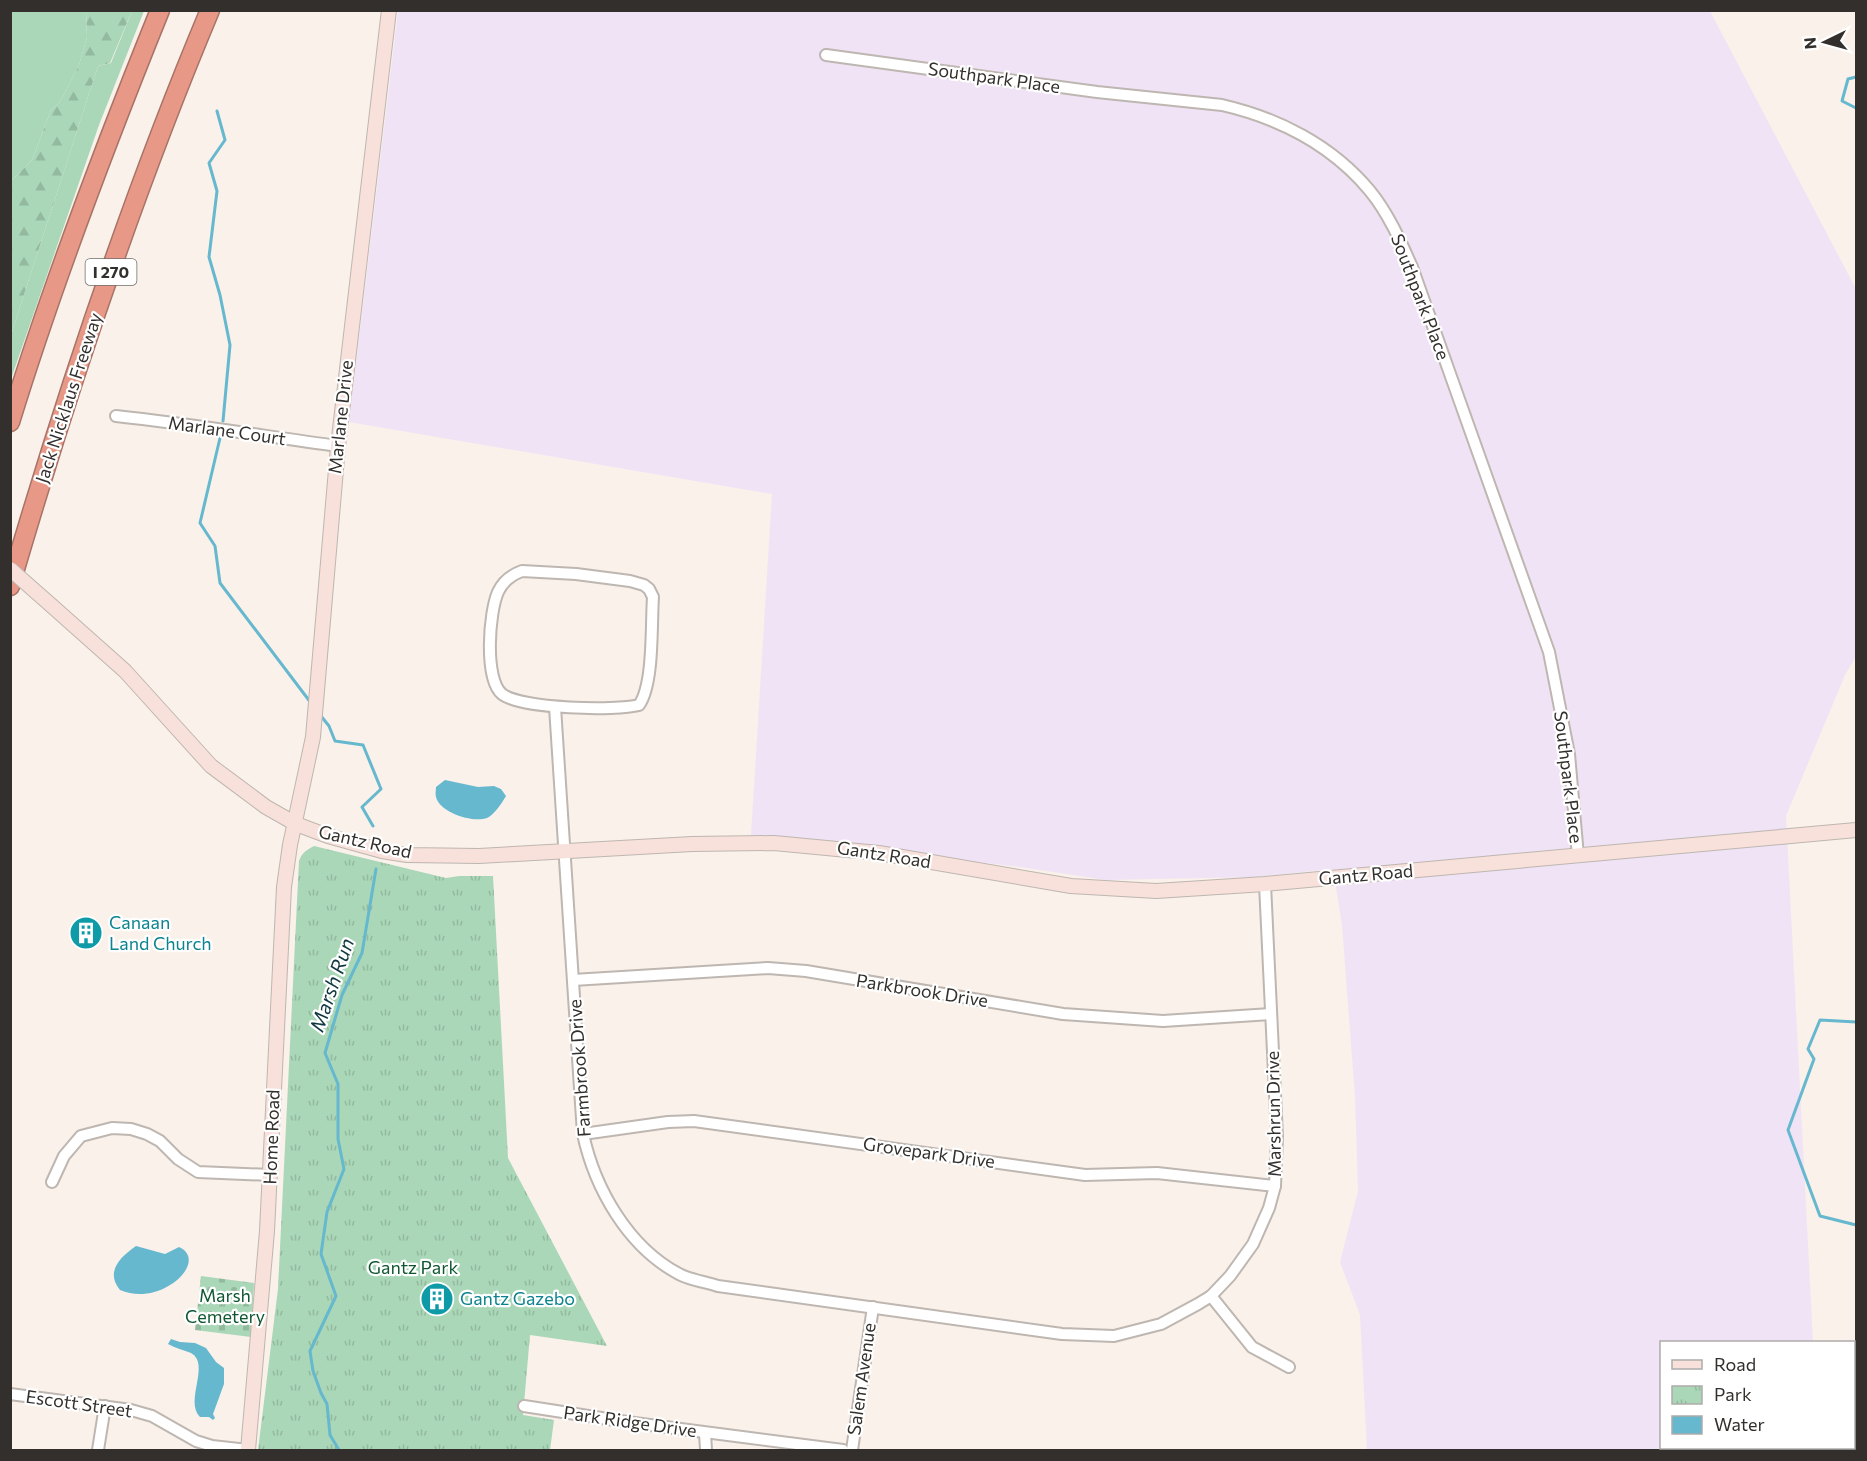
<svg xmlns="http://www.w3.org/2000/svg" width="1867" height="1461" font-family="Commissioner,sans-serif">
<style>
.industrial{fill:#f1e3f6}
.grass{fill:#aad7b8}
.forest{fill:url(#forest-firs)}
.cemetery{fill:url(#cemetery-stones)}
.park{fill:url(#park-tufts)}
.water{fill:#66b8ce}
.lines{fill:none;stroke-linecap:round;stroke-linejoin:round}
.stream{stroke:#66b8ce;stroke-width:3}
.street-casing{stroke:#beb6b0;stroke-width:14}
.secondary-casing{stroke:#beb6b0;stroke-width:16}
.highway-casing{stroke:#a87367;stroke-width:21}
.street{stroke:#fff;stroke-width:10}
.secondary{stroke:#f8e0db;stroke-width:14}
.highway{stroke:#e89887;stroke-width:18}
.secondary-bridge-casing{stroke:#beb6b0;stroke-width:16;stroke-linecap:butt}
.secondary-bridge{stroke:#f8e0db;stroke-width:14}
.labels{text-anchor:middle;stroke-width:4.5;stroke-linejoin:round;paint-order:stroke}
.shield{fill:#fff;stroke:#706d6b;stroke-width:1.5}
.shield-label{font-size:16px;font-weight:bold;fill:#322f2c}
.street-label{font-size:18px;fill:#322f2c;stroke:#fff}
.culture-label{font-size:18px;fill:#0d838f;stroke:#fff;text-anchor:start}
.park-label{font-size:18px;fill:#0f5731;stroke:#fff}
.water-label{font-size:20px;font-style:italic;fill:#103741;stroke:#fff}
</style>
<defs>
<pattern id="forest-firs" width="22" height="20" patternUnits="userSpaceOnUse" patternTransform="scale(1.5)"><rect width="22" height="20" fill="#aad7b8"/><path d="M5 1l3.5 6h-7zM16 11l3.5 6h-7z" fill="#93b99e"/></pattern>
<pattern id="cemetery-stones" width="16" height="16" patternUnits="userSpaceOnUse" patternTransform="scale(1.5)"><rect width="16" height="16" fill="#aad7b8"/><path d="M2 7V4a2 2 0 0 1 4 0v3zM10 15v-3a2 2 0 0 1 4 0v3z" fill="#93b99e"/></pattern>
<pattern id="park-tufts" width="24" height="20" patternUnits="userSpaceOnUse" patternTransform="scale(1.5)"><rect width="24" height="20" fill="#aad7b8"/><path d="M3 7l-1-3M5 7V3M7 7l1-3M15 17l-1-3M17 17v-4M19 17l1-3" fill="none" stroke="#93b99e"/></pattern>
</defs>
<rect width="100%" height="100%" fill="#f9f1ea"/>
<path class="industrial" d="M 398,11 L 1710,11 L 1856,289 L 1856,656 L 1845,675 L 1786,816 L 1813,1342 L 1662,1342 L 1662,1448 L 1819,1448 L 1819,1450 L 1367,1450 L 1360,1315 L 1340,1262 L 1358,1191 L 1355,1097 L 1342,925 L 1333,869 L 1255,877 L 1106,880 L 1020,867 L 751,835 L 772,494 L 349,422 Z"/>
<g class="grass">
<path d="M 11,11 L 86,11 L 87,37 L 79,65 L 60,102 L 51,110 L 32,160 L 12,180 L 11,185 Z"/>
<path d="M 132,11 L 144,11 L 99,125 L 11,379 L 11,335 L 98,66 L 111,63 Z"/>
</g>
<path class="forest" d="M 86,11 L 132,11 L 110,63 L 98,66 L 11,335 L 11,185 L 12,180 L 32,160 L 51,110 L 60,102 L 79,65 L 87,37 Z"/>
<path class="cemetery" d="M 201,1276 L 254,1283 L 251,1337 L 195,1330 Z"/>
<path class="park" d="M 314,846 L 446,878 L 459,876 L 493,876 L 508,1158 L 607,1346 L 530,1335 L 523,1415 L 554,1420 L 550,1450 L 258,1450 L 278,1289 L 299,861 C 302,853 306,850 314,846 Z"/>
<g class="water">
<path d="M 445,780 L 478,787 L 494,786 L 501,789 L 506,796 C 502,803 494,815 487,818 C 473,823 440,813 436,797 C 435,794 436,790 436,787 Z"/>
<path d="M 136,1246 L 165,1254 L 179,1247 C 210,1261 161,1308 120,1290 C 105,1272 120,1257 136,1246 Z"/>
<path d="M 171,1339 L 180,1342 L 195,1343 L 206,1348 L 216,1362 L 224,1368 L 224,1384 L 213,1414 L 215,1418 L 213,1420 L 209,1417 L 200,1417 C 184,1401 211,1364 191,1353 C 184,1350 175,1348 168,1344 Z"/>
</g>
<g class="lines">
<g class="stream">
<path d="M 1856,77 L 1848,79 L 1842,101 L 1856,108"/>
<path d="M 217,111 L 225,140 L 209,163 L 217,191 L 209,257 L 220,295 L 230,345 L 223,421"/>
<path d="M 220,438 L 200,523 L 215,546 L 220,583 L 311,703"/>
<path d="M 321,716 L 329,726 L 335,741 L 363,745 L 381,789 L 362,807 L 373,826"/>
<path d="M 1856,1022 L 1820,1020 L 1808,1049 L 1814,1059 L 1788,1130 L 1820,1216 L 1856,1225"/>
<path d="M 339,1450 L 330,1435 L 327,1404 L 321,1393 L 313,1371 L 310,1351 L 336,1296 L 321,1254 L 327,1212 L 344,1169 L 338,1139 L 338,1084 L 325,1053 L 342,995 L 362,953 L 376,869"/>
</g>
<defs>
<g id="street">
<path d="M 826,55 L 1097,92 L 1222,105 C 1278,118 1332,145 1370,191 C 1388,213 1400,240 1412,267 L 1549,652 L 1569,754 L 1578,856"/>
<path d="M 116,416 C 190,424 264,436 338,446"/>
<path d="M 522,571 L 576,574 L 630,581 L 644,585 L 649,589 L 653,597 C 651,625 654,684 639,705 C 616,711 521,709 502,694 C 484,679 489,612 498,592 C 503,581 511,575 522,571 Z"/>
<path d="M 555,707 L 583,1134 C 595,1189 628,1247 679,1274 C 690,1280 706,1282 718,1286 L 1062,1334 L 1114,1336 L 1161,1324 L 1198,1304 L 1211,1296 L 1230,1276 L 1253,1244 L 1269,1208 L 1275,1186 L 1277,1136 L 1265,884"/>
<path d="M 573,980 L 768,968 L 806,971 L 1063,1014 L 1163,1021 L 1271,1014"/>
<path d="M 583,1134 L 668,1122 L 694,1121 L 1085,1175 L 1157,1173 L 1275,1186"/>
<path d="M 52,1182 L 64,1156 L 81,1136 L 112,1128 L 131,1129 L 147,1134 L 160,1141 L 178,1159 L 198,1172 L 270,1175"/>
<path d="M 1211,1296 L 1252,1347 L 1289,1367"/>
<path d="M 10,1394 L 131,1410 L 152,1416 L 196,1441 L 212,1446 L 248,1450"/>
<path d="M 524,1406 L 627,1422 L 843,1450"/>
<path d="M 705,1433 L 706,1450"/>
<path d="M 98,1450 L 105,1406"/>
<path d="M 852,1450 L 873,1307"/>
</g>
<g id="secondary">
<path d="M 52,606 L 125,671 L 211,766 L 266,807 L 296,824 L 328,836 L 382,851 L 407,855 L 479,856 L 692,844 L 774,843 L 879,853 L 1071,886 L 1156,891 L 1265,884 L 1856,830"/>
<path d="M 248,1450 L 267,1231 L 284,887 L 290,845 L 313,737 L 338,446 L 389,10"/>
</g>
<g id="highway">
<path d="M 10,422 C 53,282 105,146 160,10"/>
<path d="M 10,586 C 67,391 131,198 210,10"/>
</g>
</defs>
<use href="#street" class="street-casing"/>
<use href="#secondary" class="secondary-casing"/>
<use href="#highway" class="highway-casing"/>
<use href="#street" class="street"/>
<use href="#secondary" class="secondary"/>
<use href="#highway" class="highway"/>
<defs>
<path id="secondary-bridge" d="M 10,569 L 52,606"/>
</defs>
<use href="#secondary-bridge" class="secondary-bridge-casing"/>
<use href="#secondary-bridge" class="secondary-bridge"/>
</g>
<defs>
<symbol id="building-disc" viewBox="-11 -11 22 22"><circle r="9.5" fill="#0f9aa8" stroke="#fff"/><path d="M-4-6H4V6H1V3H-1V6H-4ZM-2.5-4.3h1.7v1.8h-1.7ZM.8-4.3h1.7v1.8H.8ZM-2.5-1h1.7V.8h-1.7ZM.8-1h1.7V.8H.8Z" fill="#fff"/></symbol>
</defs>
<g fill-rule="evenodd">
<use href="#building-disc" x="67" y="914" width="38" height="38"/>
<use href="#building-disc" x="418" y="1280" width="38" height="38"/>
</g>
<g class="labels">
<rect class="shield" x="85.5" y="259" width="51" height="26" rx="4.5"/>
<g class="shield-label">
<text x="111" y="278">I 270</text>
</g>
<g class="street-label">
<text transform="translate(994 78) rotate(8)" y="6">Southpark Place</text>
<text transform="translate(1420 297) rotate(69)" y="6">Southpark Place</text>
<text transform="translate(69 398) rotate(-72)" y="6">Jack Nicklaus Freeway</text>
<text transform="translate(341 417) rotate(-84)" y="6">Marlane Drive</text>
<text transform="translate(227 431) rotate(8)" y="6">Marlane Court</text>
<text transform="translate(1568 777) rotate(83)" y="6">Southpark Place</text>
<text transform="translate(365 842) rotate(13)" y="6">Gantz Road</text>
<text transform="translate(884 855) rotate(9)" y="6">Gantz Road</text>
<text transform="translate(1366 875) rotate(-5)" y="6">Gantz Road</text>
<text transform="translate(922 991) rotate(9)" y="6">Parkbrook Drive</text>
<text transform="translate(580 1068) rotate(-94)" y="6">Farmbrook Drive</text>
<text transform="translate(1274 1114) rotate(-91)" y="6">Marshrun Drive</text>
<text transform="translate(272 1137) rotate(-88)" y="6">Home Road</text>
<text transform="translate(929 1153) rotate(8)" y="6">Grovepark Drive</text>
<text transform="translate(862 1379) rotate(-82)" y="6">Salem Avenue</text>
<text transform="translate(79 1404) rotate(8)" y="6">Escott Street</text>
<text transform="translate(630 1422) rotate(8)" y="6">Park Ridge Drive</text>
</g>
<g class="culture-label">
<text x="109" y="929">Canaan<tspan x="109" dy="21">Land Church</tspan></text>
<text x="460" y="1305">Gantz Gazebo</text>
</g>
<g class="park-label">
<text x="413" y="1274">Gantz Park</text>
<text x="225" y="1302">Marsh<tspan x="225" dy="21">Cemetery</tspan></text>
</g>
<g class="water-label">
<text transform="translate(332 985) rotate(-71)" y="7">Marsh Run</text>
</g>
</g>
<rect width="1867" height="1461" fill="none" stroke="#322f2c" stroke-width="24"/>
<rect x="1660" y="1341" width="195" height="108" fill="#ffffff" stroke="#adacab" stroke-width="1.5"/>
<rect x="1672" y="1360" width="30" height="9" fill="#f8e0db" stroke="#adacab" stroke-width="1.5"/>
<text x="1714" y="1371" font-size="18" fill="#322f2c">Road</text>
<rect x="1672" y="1386" width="30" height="18" fill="url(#park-tufts)" stroke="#adacab" stroke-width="1.5"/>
<text x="1714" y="1401" font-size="18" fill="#322f2c">Park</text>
<rect x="1672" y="1416" width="30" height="18" fill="#66b8ce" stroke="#adacab" stroke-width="1.5"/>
<text x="1714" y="1431" font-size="18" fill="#322f2c">Water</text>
<g transform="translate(1825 42) rotate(265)" stroke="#ffffff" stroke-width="4.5" paint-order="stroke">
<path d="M0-4.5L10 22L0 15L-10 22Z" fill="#322f2c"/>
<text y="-9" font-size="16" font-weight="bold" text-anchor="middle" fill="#322f2c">N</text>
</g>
</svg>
